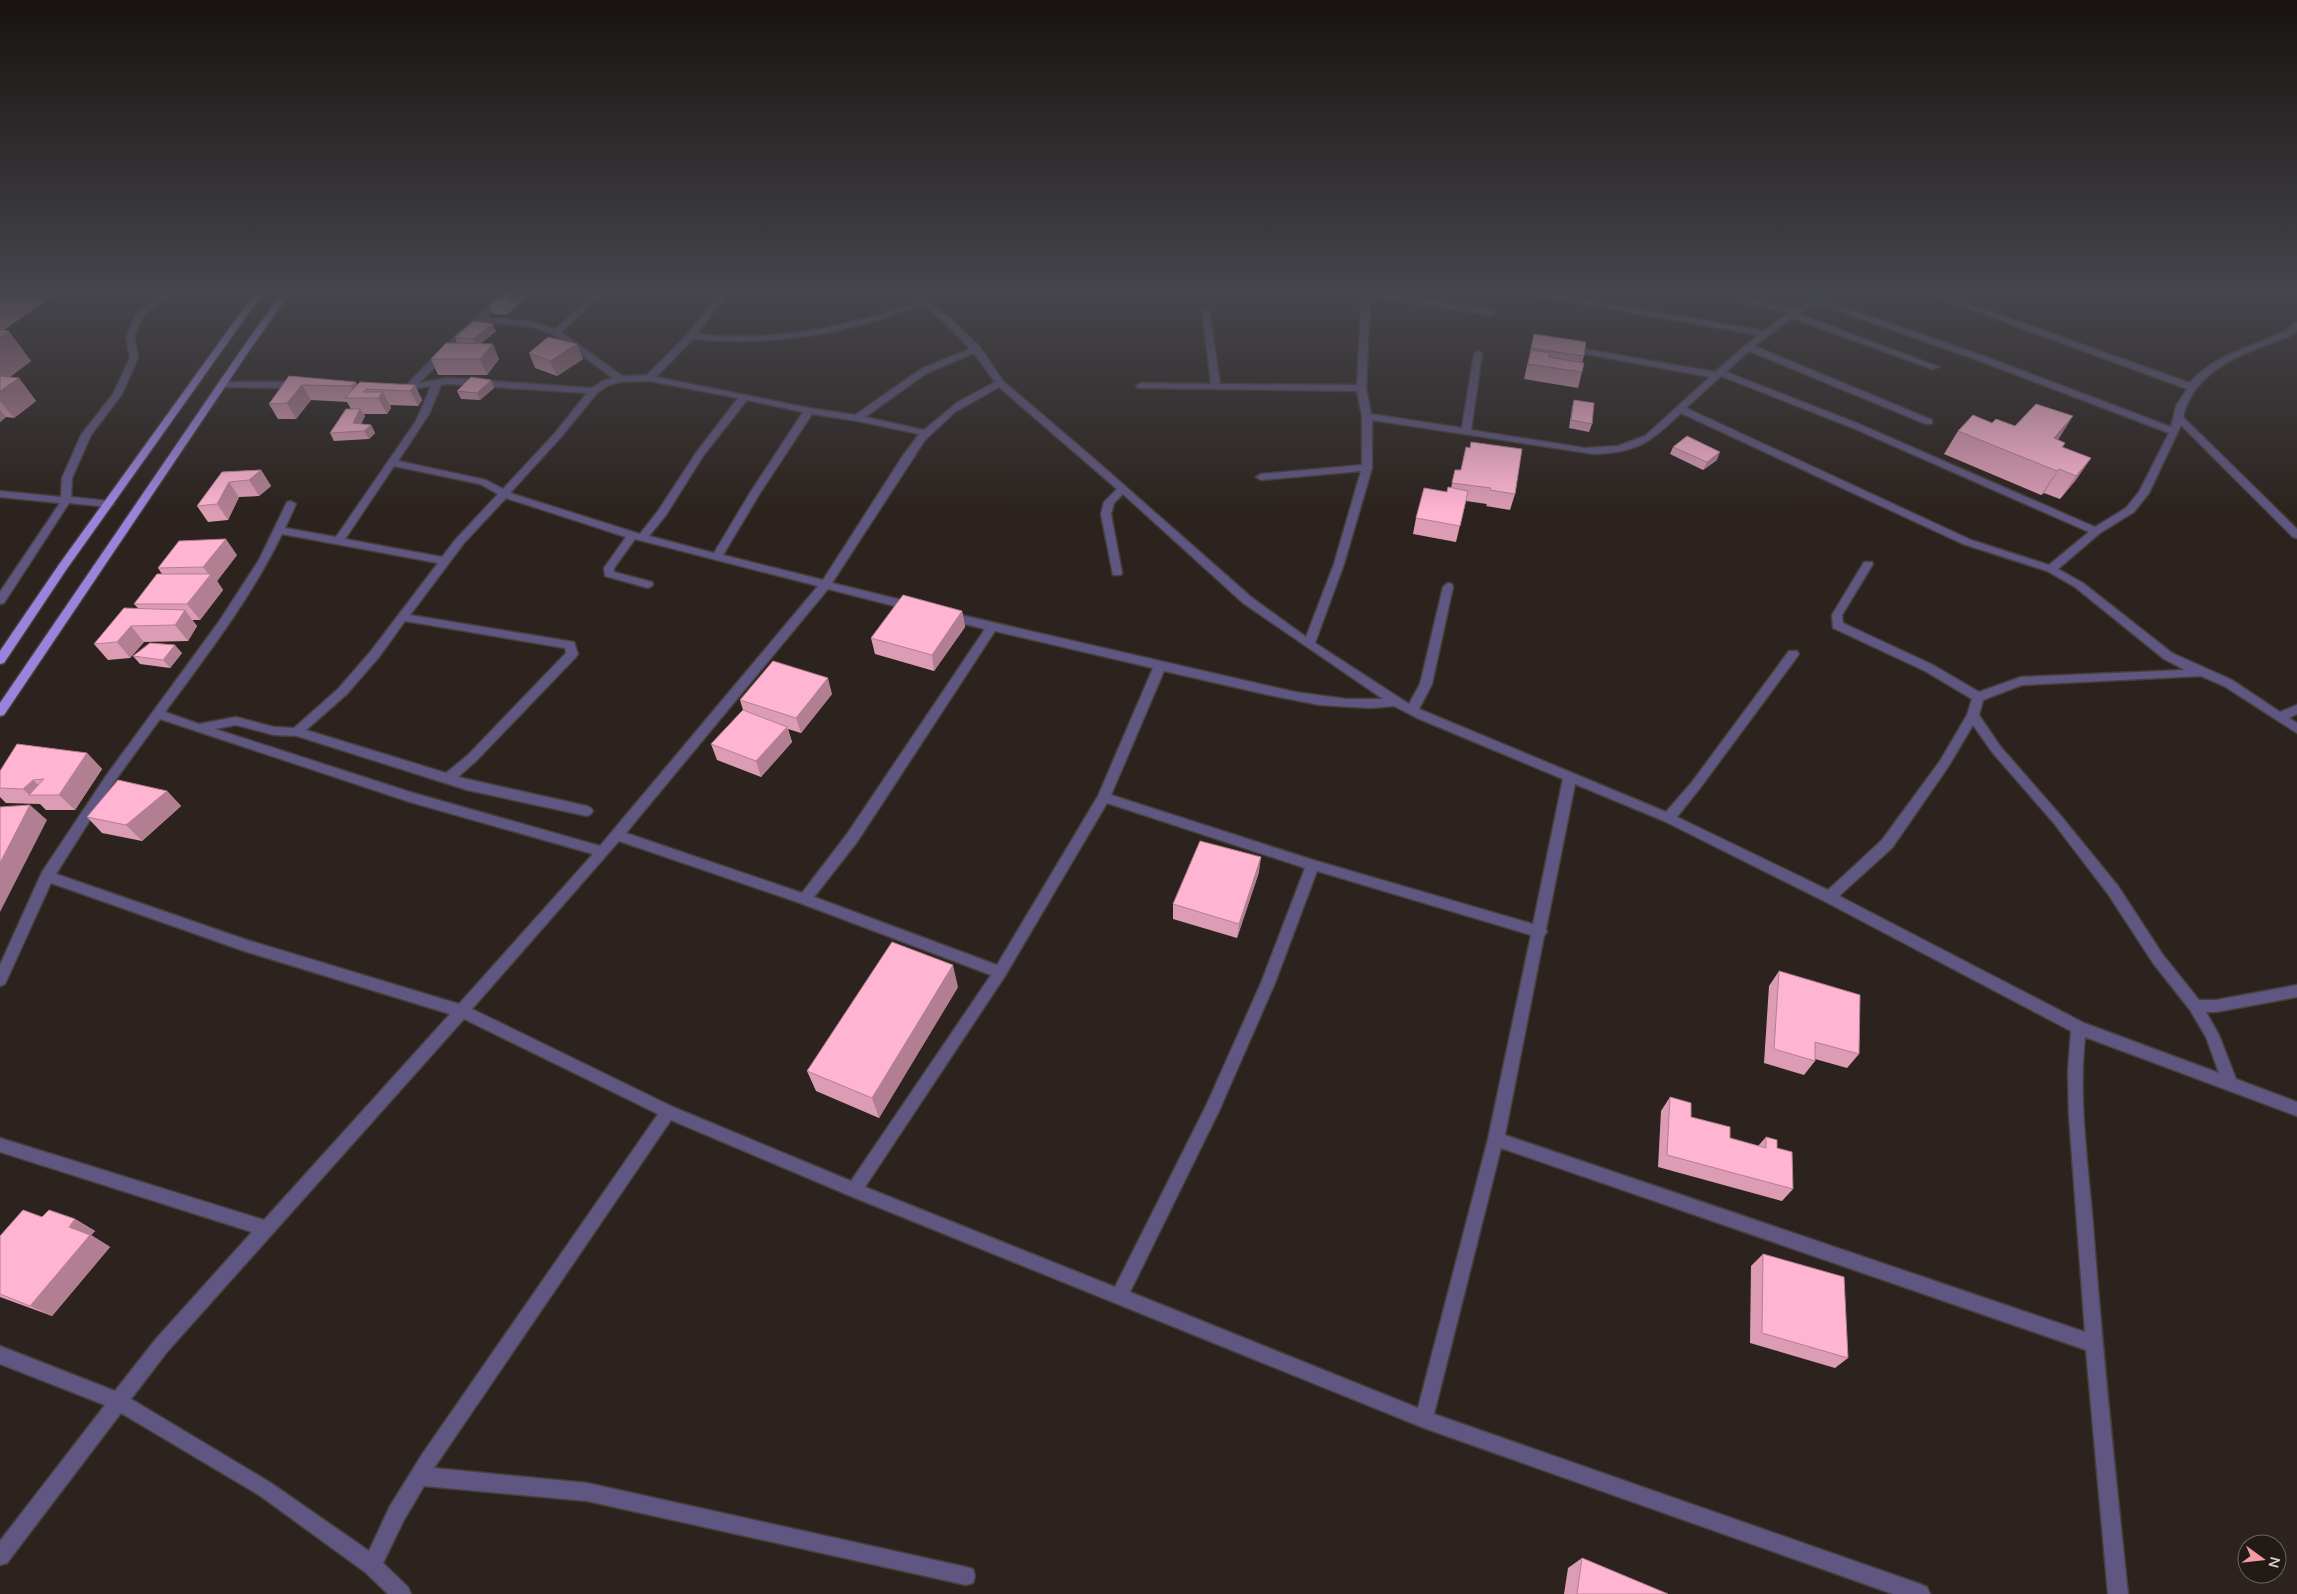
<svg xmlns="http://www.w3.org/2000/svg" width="2297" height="1594" font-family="Mulish,sans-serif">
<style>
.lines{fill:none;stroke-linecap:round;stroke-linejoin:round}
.minor-casing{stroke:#473f3a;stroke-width:3}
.major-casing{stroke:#473f3a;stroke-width:3}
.minor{fill:#5f5681;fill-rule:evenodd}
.major{fill:#9984dd;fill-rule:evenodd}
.wall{fill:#db9cb4}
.shaded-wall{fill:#b27f92}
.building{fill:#ffb5d1;stroke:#b27f92}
</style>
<rect width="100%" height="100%" fill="#2c231e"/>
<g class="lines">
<defs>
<g id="minor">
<path d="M 167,290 L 177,290 L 144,315 L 134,337 L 138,358 L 122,394 L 91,435 L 72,478 L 71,497 L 109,501 L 114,504 L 109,507 L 69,503 L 4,603 L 0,604 L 0,592 L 60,503 L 0,497 L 0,491 L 61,497 L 62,478 L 81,435 L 113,394 L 130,358 L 126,337 L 136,314 Z"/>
<path d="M 508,290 L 517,290 L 486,317 L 534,322 L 555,329 L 598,290 L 607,290 L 561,332 L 622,376 L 647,375 L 688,334 L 722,290 L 730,290 L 697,334 C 774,342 845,328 917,302 L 901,290 L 911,290 L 949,317 L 980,347 L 1003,381 L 1100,464 L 1251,597 L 1306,637 L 1334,564 L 1361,471 L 1261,480 L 1256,477 L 1261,474 L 1362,465 L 1362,416 L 1357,391 L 1138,388 L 1136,386 L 1141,383 L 1211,384 L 1202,308 L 1209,310 L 1220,384 L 1357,385 L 1362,290 L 1494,310 L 1495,312 L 1491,315 L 1370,297 L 1366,388 L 1371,414 L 1462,428 L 1474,354 L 1478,351 L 1482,354 L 1471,430 L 1585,448 L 1618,446 L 1645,436 L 1710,377 L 1570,351 L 1567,350 L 1567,346 L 1715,372 L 1758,335 L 1515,292 L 1511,290 L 1530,290 L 1764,331 L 1789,313 L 1743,303 L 1726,290 L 1735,290 L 1748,299 L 1795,309 L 1825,290 L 1835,290 L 1822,299 L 1986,357 L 2171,427 L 2176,406 L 2187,389 L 1918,290 L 1930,290 L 2190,383 C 2213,355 2249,348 2281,333 C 2287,331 2291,325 2297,322 L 2297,330 L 2290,336 C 2247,353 2196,366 2183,417 L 2297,529 L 2297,538 L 2293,537 L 2181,425 L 2149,493 L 2134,512 L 2100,533 L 2058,569 L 2083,583 L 2172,653 L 2232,680 L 2280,712 L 2297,705 L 2297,714 L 2289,718 L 2297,723 L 2297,733 L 2224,686 L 2201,676 L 2022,685 L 1983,700 L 1979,715 L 2000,746 L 2061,816 L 2118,886 L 2163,955 L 2199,1000 L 2216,1000 L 2297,985 L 2297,997 L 2216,1012 L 2206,1012 L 2219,1035 L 2236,1079 L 2297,1102 L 2297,1116 L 2085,1037 C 2078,1099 2088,1163 2093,1225 C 2102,1348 2115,1471 2128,1594 L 2108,1594 L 2086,1350 L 1501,1148 L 1434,1414 L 1920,1584 L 1927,1587 L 1930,1594 L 1893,1594 L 1424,1428 L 848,1195 L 671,1120 L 434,1468 L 587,1483 L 966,1567 L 973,1569 L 975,1576 L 973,1583 L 966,1585 L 587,1501 L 424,1486 L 404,1520 L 383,1563 L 408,1587 L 411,1594 L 388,1594 L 365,1572 L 259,1495 L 121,1413 L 7,1563 L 0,1565 L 0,1541 L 105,1405 L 0,1364 L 0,1346 L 115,1391 L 155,1340 L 252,1232 L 0,1152 L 0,1138 L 264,1220 L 450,1014 L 244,951 L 51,883 L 5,984 L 0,986 L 0,965 L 42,872 L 106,776 L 218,623 L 259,560 L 287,502 L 291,501 L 296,504 L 285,528 L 336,537 L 416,421 L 431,386 L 400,391 L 395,388 L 397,386 L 407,384 L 459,332 ZM 1816,303 L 1980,361 L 2169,433 L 2139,492 L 2126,508 L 2095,527 L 1859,424 L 1726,372 L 1749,351 L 1926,424 L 1932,424 L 1932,420 L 1754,346 L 1792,318 L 1932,369 L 1939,367 L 1798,314 ZM 923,305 L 943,321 L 970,349 L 921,369 L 855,415 L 809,408 L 656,377 L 693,339 C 773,347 847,333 923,305 ZM 481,322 L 533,327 L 553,334 L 613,378 L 603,381 L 592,388 L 448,378 L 419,383 ZM 974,353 L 995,382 L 958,402 L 924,430 L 865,417 L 927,373 ZM 1721,376 L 1853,428 L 2089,532 L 2049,565 L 1971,540 L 1686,408 ZM 649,381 L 738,398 L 696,453 L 658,511 L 640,534 L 510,493 L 561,437 L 597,393 L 609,385 L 620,382 ZM 448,384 L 587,393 L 555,433 L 503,489 L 486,480 L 398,461 L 429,414 L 441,385 ZM 999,387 L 1117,489 L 1104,502 L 1101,514 L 1113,575 L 1121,575 L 1122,573 L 1111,514 L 1114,503 L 1123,494 L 1243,603 L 1383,699 L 1346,699 L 1295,692 L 948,612 L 943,616 L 944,619 L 985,629 L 847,834 L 802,893 L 626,833 L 828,589 L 914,611 L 918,610 L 919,607 L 918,604 L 832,583 L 925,440 L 955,412 ZM 747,400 L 803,412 L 750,493 L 714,553 L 649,536 L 666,515 L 703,456 ZM 1681,413 L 1963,544 L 2047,571 L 2075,587 L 2164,659 L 2185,670 L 2021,677 L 1979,692 L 1933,665 L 1843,623 L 1842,615 L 1873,564 L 1872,562 L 1864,562 L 1832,615 L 1833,628 L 1925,671 L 1972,699 L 1967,715 L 1940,761 L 1882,840 L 1828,890 L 1677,817 L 1700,788 L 1797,657 L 1799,654 L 1797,651 L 1789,651 L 1692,782 L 1666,812 L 1419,709 L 1432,684 L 1453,587 L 1452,584 L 1448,583 L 1443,587 L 1420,684 L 1409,704 L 1315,643 L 1344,564 L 1372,468 L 1372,420 L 1594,454 C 1639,452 1650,442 1681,413 ZM 812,414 L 857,421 L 919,434 L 902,457 L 823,580 L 723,555 L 760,493 ZM 394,466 L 480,484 L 498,494 L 456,539 L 442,557 L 345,539 ZM 506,498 L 626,537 L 604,568 L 605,576 L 648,588 L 652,586 L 653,584 L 652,582 L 614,572 L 614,568 L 635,539 L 818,586 L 600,846 L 410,792 L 215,729 L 236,725 L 274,735 L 297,736 L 467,790 L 587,816 L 591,814 L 593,811 L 591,808 L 587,806 L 458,777 L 476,761 L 576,657 L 578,654 L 574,642 L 410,615 L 464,543 ZM 282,534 L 438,563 L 371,651 L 339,688 L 294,728 L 274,727 L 236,717 L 199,724 L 165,712 C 207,655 251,598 282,534 ZM 405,621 L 565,648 L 566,653 L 468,755 L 446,773 L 306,730 L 347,694 L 379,657 ZM 995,631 L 1153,668 L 1098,796 L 997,965 L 814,897 L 857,842 ZM 1164,671 L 1269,695 L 1320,705 L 1371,708 L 1394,706 L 1417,718 L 1563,779 L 1533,924 L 1313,860 L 1111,795 ZM 160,719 L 410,802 L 593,854 L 459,1004 L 244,939 L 56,874 L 114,782 ZM 1973,725 L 1992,752 L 2053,822 L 2108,894 L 2153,963 L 2190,1010 L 2206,1037 L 2219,1073 L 2084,1023 L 1839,896 L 1892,848 L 1948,767 ZM 1575,784 L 1664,821 L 1824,901 L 2071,1031 L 2068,1072 L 2069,1116 L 2085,1332 L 1505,1135 L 1544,936 L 1547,932 L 1546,929 ZM 1107,803 L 1305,868 L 1261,983 L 1206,1106 L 1115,1287 L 865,1187 L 1005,976 ZM 619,841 L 800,903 L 991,975 L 851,1181 L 673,1107 L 472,1009 ZM 1317,871 L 1531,935 L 1488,1139 L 1418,1408 L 1130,1292 L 1219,1111 L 1275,983 ZM 464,1019 L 658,1114 L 423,1453 L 390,1506 L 369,1551 L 271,1483 L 131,1399 L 167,1352 Z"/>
<path d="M 221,382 L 298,382 L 303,385 L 298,388 L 218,387 L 218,383 Z"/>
</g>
<g id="major">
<path d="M 257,290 L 265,290 L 66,570 L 4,663 L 0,664 L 0,651 L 58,566 Z"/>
<path d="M 284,290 L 292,290 L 249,351 L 4,715 L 0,716 L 0,703 L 241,350 Z"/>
</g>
</defs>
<use href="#minor" class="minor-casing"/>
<use href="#major" class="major-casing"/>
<use href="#minor" class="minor"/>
<use href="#major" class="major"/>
</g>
<g class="wall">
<path d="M 0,290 L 61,290 L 3,330 L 31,361 L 10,377 L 19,378 L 36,401 L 14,418 L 6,417 L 0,422 Z"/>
<path d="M 528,294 L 507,315 L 493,314 L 490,306 Z"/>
<path d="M 496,331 L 481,343 L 499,359 L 487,375 L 438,375 L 431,359 L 457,343 L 455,337 Z"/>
<path d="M 1534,334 L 1584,356 L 1582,363 L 1582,372 L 1578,388 L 1524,379 Z"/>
<path d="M 529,353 L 583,359 L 557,376 L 535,368 Z"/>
<path d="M 289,376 L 357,384 L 415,385 L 422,400 L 418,406 L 390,405 L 391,408 L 387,414 L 363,414 L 365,416 L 361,424 L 371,425 L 375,433 L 369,439 L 334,441 L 330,433 L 351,409 L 347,402 L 311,400 L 296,419 L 278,419 L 269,404 Z"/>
<path d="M 491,380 L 494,388 L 480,400 L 461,399 L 457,391 Z"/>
<path d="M 1574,400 L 1592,424 L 1589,432 L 1569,428 L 1572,408 Z"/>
<path d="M 2015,426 L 2065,443 L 2063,447 L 2091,458 L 2075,481 L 2060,499 L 2044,493 L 2041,495 L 1944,454 L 1958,431 Z"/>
<path d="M 1673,447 L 1717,460 L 1703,470 L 1670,454 Z"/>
<path d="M 261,470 L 271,486 L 259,496 L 239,497 L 228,520 L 208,522 L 197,506 L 222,472 Z"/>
<path d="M 1455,470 L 1515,494 L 1510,510 L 1486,506 L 1487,504 L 1466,501 L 1456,542 L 1413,534 L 1416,518 L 1447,492 L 1451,488 Z"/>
<path d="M 237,555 L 217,581 L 223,590 L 200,620 L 192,620 L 197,626 L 188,641 L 144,642 L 130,658 L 108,660 L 94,644 L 138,608 L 134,604 L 162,574 L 158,568 Z"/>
<path d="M 962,611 L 965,627 L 934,671 L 875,654 L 871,638 Z"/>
<path d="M 182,653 L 170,668 L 140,664 L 133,656 Z"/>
<path d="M 832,694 L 801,733 L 788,729 L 792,742 L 761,777 L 717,760 L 711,744 L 743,710 L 740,700 Z"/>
<path d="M 87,753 L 102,769 L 75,810 L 46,810 L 40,804 L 6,803 L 0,797 L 0,771 Z"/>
<path d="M 167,791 L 181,806 L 142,841 L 102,833 L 87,817 Z"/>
<path d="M 1259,872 L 1237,938 L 1173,919 L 1173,904 Z"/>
<path d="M 1779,971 L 1859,1054 L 1847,1068 L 1815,1059 L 1815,1061 L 1804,1075 L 1764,1063 L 1769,986 Z"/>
<path d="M 958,987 L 879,1118 L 816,1091 L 807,1071 Z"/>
<path d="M 1670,1097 L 1691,1117 L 1730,1138 L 1758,1146 L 1766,1137 L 1777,1148 L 1793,1189 L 1782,1201 L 1658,1167 L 1661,1111 Z"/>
<path d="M 42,1217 L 75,1219 L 95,1231 L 91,1235 L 110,1247 L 52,1316 L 0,1297 L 0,1236 Z"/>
<path d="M 1763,1254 L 1848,1358 L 1835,1368 L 1750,1343 L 1751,1266 Z"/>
<path d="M 1582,1558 L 1668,1594 L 1564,1594 L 1568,1568 Z"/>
</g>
<g class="shaded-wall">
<path d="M 0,290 L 61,290 L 0,333 Z"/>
<path d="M 521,290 L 526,290 L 528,294 L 507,315 L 503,307 Z"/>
<path d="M 493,324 L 496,331 L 477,347 L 473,339 Z"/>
<path d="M 9,331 L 31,361 L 0,384 L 0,337 Z"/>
<path d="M 493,344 L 499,359 L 487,375 L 480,359 Z"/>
<path d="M 577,344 L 583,359 L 557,376 L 550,361 Z"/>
<path d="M 19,378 L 36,401 L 14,418 L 0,401 L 0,391 Z"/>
<path d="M 491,380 L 494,388 L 480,400 L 477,393 Z"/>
<path d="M 356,382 L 364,397 L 357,398 L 351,386 Z"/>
<path d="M 302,385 L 311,400 L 296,419 L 287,403 Z"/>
<path d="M 415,385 L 422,400 L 418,406 L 410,391 Z"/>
<path d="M 383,392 L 391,408 L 387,414 L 378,398 Z"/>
<path d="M 360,409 L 365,416 L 357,431 L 353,423 Z"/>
<path d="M 0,410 L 6,417 L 0,422 Z"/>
<path d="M 2073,416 L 2058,440 L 2039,462 L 2054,438 Z"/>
<path d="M 371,425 L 375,433 L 369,439 L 364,431 Z"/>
<path d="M 1720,452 L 1717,460 L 1703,470 L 1707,462 Z"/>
<path d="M 2091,458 L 2075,481 L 2060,499 L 2076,476 Z"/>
<path d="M 2059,469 L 2044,493 L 2041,495 L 2057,471 Z"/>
<path d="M 261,470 L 271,486 L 259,496 L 249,480 Z"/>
<path d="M 229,482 L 239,497 L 228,520 L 217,504 Z"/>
<path d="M 226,539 L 237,555 L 217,581 L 223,590 L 200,620 L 187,604 L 210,576 L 203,567 Z"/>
<path d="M 185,610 L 197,626 L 188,641 L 175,625 Z"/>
<path d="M 962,611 L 965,627 L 934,671 L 932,655 Z"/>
<path d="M 131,626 L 144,642 L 130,658 L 117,642 Z"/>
<path d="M 175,645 L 182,653 L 170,668 L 163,660 Z"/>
<path d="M 828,678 L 832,694 L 801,733 L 796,718 Z"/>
<path d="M 787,727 L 792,742 L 761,777 L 756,761 Z"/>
<path d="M 87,753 L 102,769 L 75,810 L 59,795 Z"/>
<path d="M 33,780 L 49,795 L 29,795 L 39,804 L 23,789 Z"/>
<path d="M 167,791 L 181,806 L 142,841 L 126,825 Z"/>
<path d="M 30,805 L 47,820 L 0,912 L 0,863 Z"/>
<path d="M 1261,857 L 1259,872 L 1237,938 L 1239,924 Z"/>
<path d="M 953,965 L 958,987 L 879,1118 L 872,1098 Z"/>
<path d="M 75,1219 L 95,1231 L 91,1235 L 110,1247 L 52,1316 L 30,1306 L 69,1227 Z"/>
</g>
<g class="building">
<path d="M 507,290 L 521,290 L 503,307 L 490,306 Z"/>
<path d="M 474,321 L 493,324 L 473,339 L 455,337 Z"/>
<path d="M 0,330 L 9,331 L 0,337 Z"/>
<path d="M 1534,334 L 1586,342 L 1584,356 L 1531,348 Z"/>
<path d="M 548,337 L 577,344 L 550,361 L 529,353 Z"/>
<path d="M 446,343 L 493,344 L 480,359 L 431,359 Z"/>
<path d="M 1531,350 L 1550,353 L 1549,357 L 1584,363 L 1582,372 L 1528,364 Z"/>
<path d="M 0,376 L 19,378 L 0,391 Z"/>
<path d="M 289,376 L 356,382 L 351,386 L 302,385 L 287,403 L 269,404 Z"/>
<path d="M 471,377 L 491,380 L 477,393 L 457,391 Z"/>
<path d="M 360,382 L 415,385 L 410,391 L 366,389 L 363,392 L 383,392 L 378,398 L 345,398 Z"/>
<path d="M 1574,400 L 1594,403 L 1592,424 L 1571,420 Z"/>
<path d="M 2036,404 L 2073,416 L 2054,438 L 2065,443 L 2062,447 L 2091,458 L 2076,476 L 2059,469 L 2057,471 L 1958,431 L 1973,415 L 1992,423 L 1996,419 L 2015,426 Z"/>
<path d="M 346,409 L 360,409 L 353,423 L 371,425 L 364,431 L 330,433 Z"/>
<path d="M 1687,436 L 1720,452 L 1707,462 L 1673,447 Z"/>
<path d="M 1471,442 L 1522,449 L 1515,494 L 1490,490 L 1491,488 L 1452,483 L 1455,470 L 1461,470 L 1466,447 L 1470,448 Z"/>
<path d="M 261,470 L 249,480 L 229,482 L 217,504 L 197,506 L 222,472 Z"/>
<path d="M 1448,487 L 1468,491 L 1460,526 L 1416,518 L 1424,488 L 1447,492 Z"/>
<path d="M 226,539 L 203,567 L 158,568 L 179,541 Z"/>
<path d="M 157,574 L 211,574 L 187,604 L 134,604 Z"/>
<path d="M 903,595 L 962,611 L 932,655 L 871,638 Z"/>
<path d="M 124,608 L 185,610 L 175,625 L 131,626 L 117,642 L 94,644 Z"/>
<path d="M 150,643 L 175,645 L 163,660 L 133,656 Z"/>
<path d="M 773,661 L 828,678 L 796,718 L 740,700 Z"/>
<path d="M 743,710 L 787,727 L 756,761 L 711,744 Z"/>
<path d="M 17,744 L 87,753 L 59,795 L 29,795 L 44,779 L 33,780 L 23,789 L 0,788 L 0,771 Z"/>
<path d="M 118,780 L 167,791 L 126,825 L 87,817 Z"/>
<path d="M 30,805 L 0,863 L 0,807 Z"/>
<path d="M 1200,841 L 1261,857 L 1239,924 L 1173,904 Z"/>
<path d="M 892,942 L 953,965 L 872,1098 L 807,1071 Z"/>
<path d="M 1779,971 L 1860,995 L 1859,1054 L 1815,1042 L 1815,1061 L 1774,1049 Z"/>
<path d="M 1670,1097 L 1691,1103 L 1691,1117 L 1730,1127 L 1730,1138 L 1766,1148 L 1766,1137 L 1777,1140 L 1777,1148 L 1792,1152 L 1793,1189 L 1667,1155 Z"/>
<path d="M 23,1210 L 42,1217 L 49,1210 L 75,1219 L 69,1227 L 90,1235 L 30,1306 L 0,1294 L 0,1236 Z"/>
<path d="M 1763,1254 L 1844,1277 L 1848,1358 L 1762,1333 Z"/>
<path d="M 1582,1558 L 1668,1594 L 1577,1594 Z"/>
</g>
<linearGradient id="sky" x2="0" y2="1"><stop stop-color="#181310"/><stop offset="0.57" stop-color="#45454c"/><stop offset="1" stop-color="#45454c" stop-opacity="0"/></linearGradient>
<rect width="2297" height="513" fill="url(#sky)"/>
<g transform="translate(2262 1559) rotate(105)"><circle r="24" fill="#221a15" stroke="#6a635f"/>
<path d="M0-4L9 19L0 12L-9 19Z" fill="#f49aa2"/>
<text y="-8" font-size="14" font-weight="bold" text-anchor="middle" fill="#d6d1cd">N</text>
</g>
</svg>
